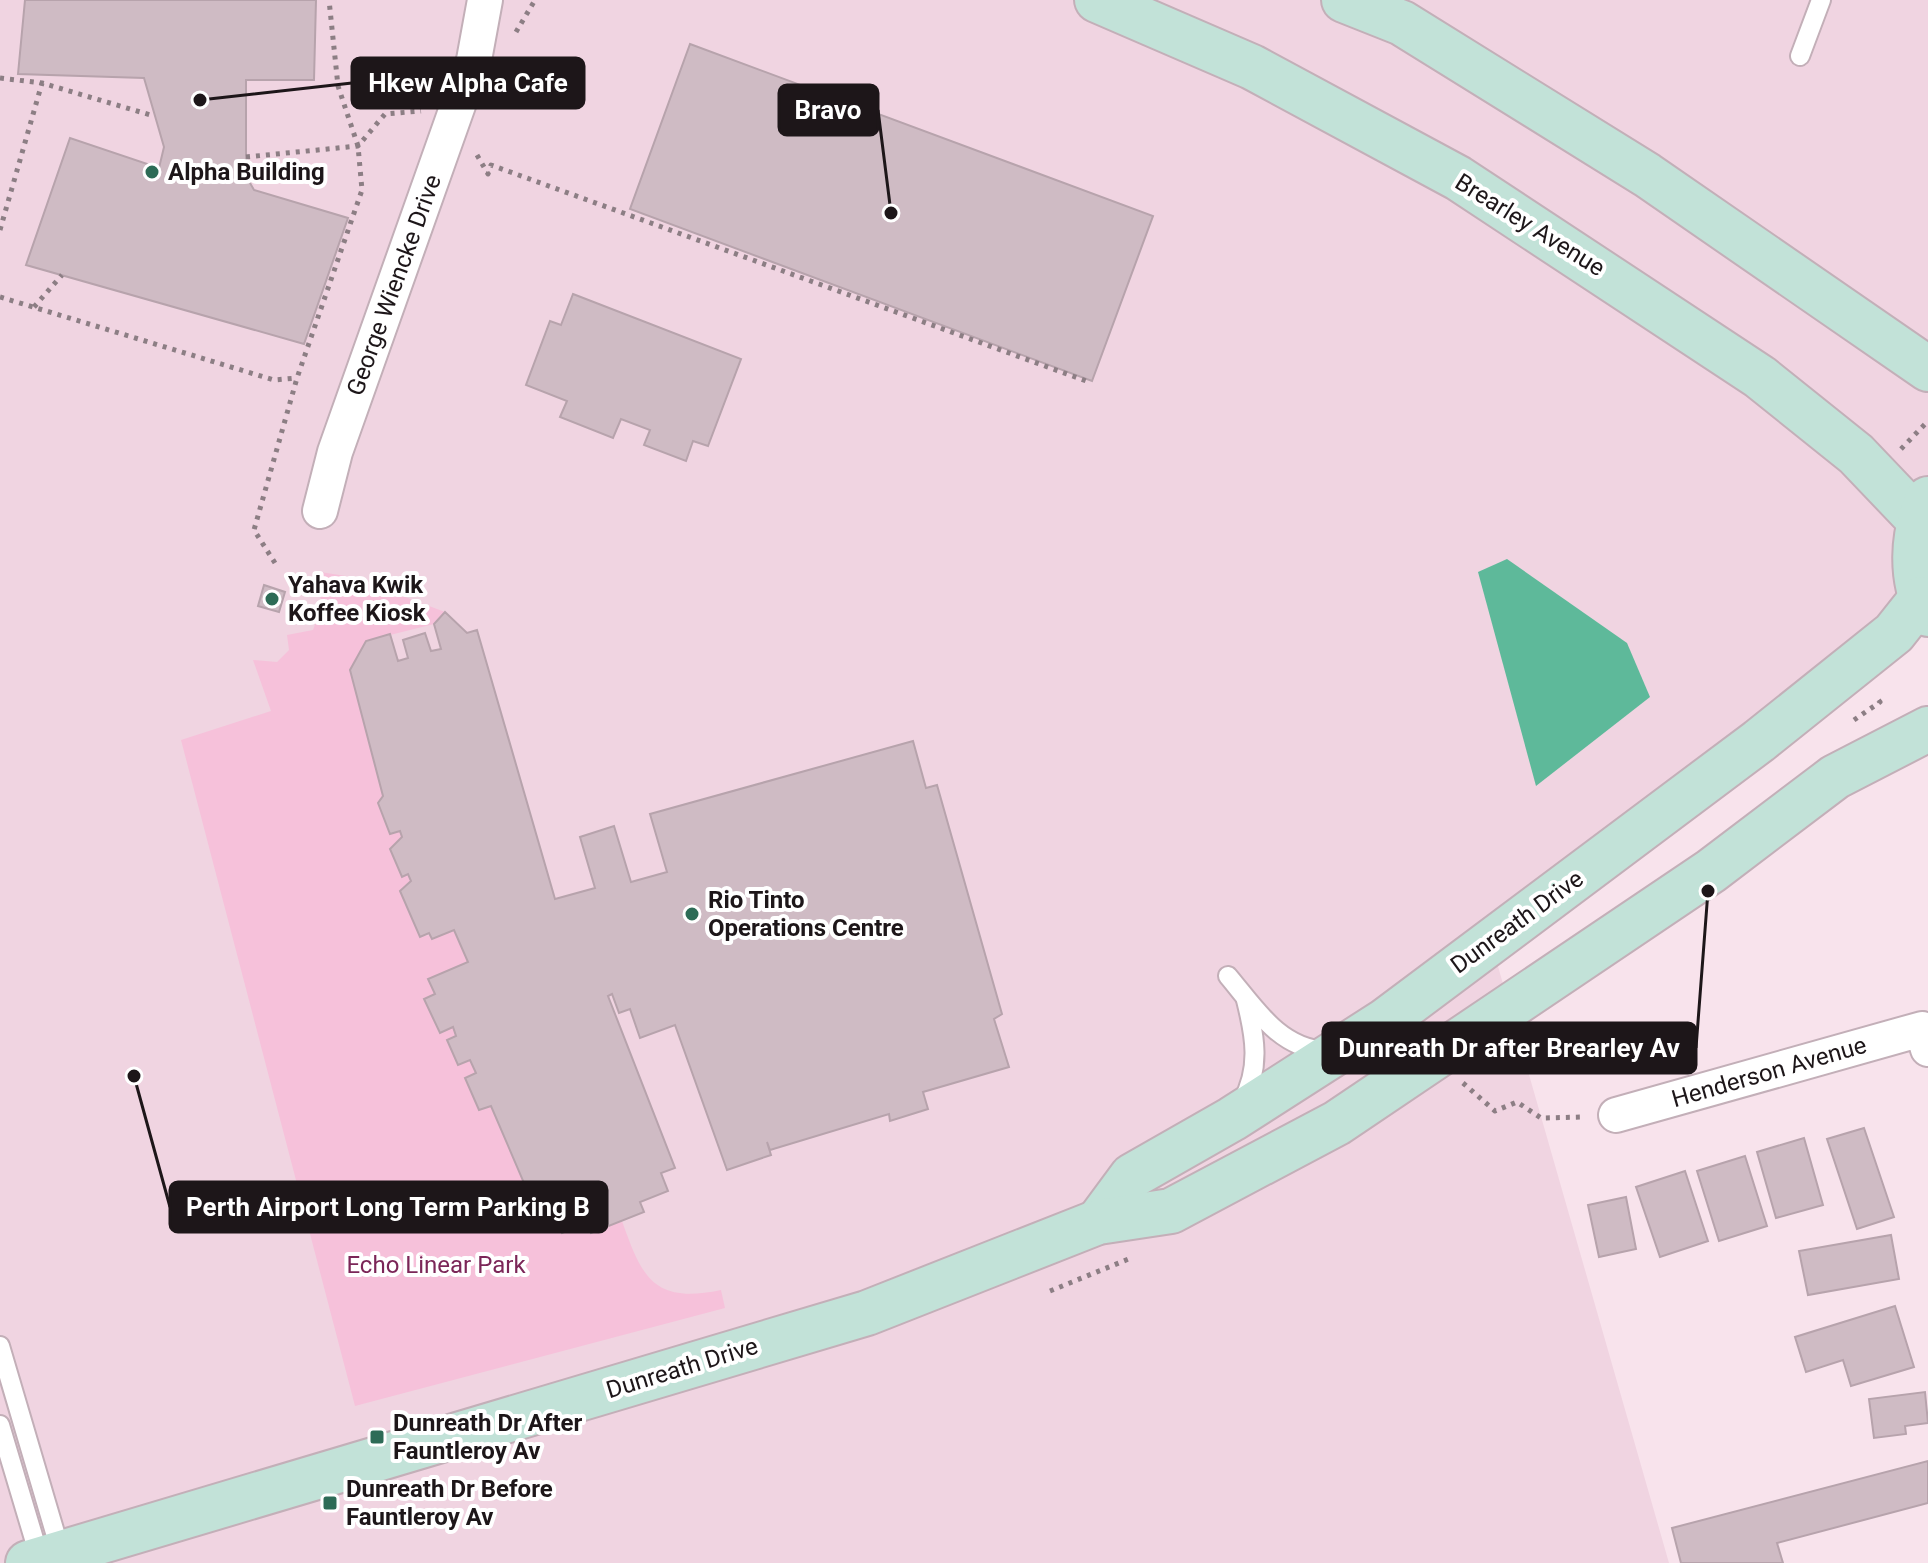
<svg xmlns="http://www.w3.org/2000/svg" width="1928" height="1563" font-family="Roboto,sans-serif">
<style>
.built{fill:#f0d4e1}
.green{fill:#f6c1da}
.water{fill:#5eb99a}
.building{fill:#cfbbc4;stroke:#b7a3ac;stroke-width:2}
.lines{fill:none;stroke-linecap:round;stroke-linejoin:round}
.lane-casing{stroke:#c3afb8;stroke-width:22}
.street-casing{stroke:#c3afb8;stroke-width:38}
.secondary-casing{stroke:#c3afb8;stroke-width:48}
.path{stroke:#8c7e84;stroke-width:5;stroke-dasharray:4 6;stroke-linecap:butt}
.lane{stroke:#fff;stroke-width:18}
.street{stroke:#fff;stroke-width:34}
.secondary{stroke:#c2e2d8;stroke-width:44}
.poi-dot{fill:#2d6b56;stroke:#fff;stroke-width:3}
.labels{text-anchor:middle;stroke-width:8;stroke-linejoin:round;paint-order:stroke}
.poi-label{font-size:24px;font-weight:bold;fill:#1d1619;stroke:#fff;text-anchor:start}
.street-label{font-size:24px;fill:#1d1619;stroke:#fff}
.park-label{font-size:24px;fill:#7b2658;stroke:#fff}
.leader{fill:none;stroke:#1d1619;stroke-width:3}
.callout-dot{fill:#1d1619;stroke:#fff;stroke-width:3}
.callout{fill:#1d1619;stroke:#1d1619;stroke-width:3}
.callout-label{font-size:26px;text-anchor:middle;font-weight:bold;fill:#fff}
</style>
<rect width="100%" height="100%" fill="#f8e3ec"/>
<path class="built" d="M 0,0 L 1928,0 L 1928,499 L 1921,599 L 1491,942 L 1669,1563 L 0,1563 Z"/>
<path class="green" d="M 314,571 L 352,577 L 445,612 L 434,624 L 366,641 L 383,796 L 378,803 L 390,834 L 400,831 L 402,837 L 390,849 L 402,876 L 408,874 L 411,881 L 401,892 L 420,937 L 454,930 L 468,962 L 428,979 L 435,994 L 424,999 L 439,1033 L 453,1027 L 456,1036 L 447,1040 L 458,1065 L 470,1060 L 476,1073 L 465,1078 L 479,1110 L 491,1106 L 542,1225 L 556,1219 L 563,1233 L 587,1223 L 591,1233 L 622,1221 C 642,1278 654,1304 721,1290 L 725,1308 L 355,1406 L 181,740 L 271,711 L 253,660 L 277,662 L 289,650 L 287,635 L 313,630 L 323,603 L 311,578 Z"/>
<path class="water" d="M 1507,559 L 1627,643 L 1650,697 L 1536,786 L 1478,572 Z"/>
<g class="building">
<path d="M 25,0 L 316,0 L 314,80 L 246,80 L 246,176 L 254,190 L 348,218 L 304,344 L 26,265 L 70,138 L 159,168 L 164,147 L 144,78 L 18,74 Z"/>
<path d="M 690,44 L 1153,216 L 1092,381 L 630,209 Z"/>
<path d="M 573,294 L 741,359 L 708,446 L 693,441 L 686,461 L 644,445 L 650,430 L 621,419 L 613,438 L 560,417 L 567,401 L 526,385 L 550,321 L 561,325 Z"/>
<path d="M 264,585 L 285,592 L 279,612 L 258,606 Z"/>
<path d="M 445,612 L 467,633 L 477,630 L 555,899 L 595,888 L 580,837 L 614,826 L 631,882 L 667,872 L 650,814 L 913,741 L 926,788 L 937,785 L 1002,1014 L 994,1019 L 1009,1067 L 923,1092 L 928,1109 L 890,1121 L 889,1114 L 770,1150 L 767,1142 L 771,1155 L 727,1170 L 675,1025 L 640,1038 L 630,1009 L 619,1013 L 612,994 L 608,996 L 675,1168 L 661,1173 L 668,1191 L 640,1202 L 644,1212 L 591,1233 L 587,1223 L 562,1233 L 556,1219 L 542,1225 L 491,1106 L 479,1110 L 465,1078 L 476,1073 L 470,1060 L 458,1065 L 447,1040 L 456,1036 L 453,1027 L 440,1033 L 424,999 L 435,994 L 428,979 L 468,962 L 454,930 L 432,939 L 429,933 L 420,937 L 400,891 L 411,881 L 408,874 L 402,877 L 390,849 L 402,837 L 400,831 L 390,834 L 378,803 L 383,796 L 350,670 L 366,641 L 390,634 L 398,661 L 408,658 L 403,640 L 425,633 L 431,651 L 441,649 L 434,624 Z"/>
<path d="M 1864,1128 L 1894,1217 L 1857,1229 L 1827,1139 Z"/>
<path d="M 1804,1138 L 1823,1205 L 1776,1218 L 1757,1152 Z"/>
<path d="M 1745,1156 L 1767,1226 L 1719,1241 L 1697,1171 Z"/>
<path d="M 1685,1171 L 1708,1241 L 1660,1257 L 1636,1187 Z"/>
<path d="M 1626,1197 L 1636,1249 L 1599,1257 L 1588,1205 Z"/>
<path d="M 1891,1235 L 1899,1279 L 1808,1295 L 1799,1251 Z"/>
<path d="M 1895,1306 L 1914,1367 L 1851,1386 L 1843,1360 L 1806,1372 L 1795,1337 Z"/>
<path d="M 1925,1392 L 1928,1423 L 1905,1426 L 1906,1434 L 1874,1438 L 1869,1399 Z"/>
<path d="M 1928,1461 L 1928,1503 L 1777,1543 L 1783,1563 L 1681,1563 L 1672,1528 Z"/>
</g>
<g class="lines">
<defs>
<g id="lane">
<path d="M 1800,56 L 1821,0"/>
<path d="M 1228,976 C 1255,1008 1279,1048 1325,1051"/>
<path d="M 1242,1102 C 1261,1068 1255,1036 1246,1000"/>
<path d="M 0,1346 L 61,1553"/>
<path d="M 0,1425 L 40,1559"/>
</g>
<g id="street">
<path d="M 320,511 L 335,452 L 474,60 L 485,0"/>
<path d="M 1616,1115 L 1922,1029 L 1928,1049"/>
</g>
<g id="secondary">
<path d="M 1097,0 L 1252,67 L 1458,178 L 1760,377 L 1856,454 L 1919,520"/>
<path d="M 1344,0 L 1402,23 L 1647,175 L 1928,369"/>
<path d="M 1928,499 C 1912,535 1910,578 1928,614"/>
<path d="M 1098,1222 L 1132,1176 L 1232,1119 L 1385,1021 L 1759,741 L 1894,633 L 1921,599"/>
<path d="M 28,1563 L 867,1313 L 1098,1222 L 1171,1211 L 1337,1123 L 1711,871 L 1835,777 L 1928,729"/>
</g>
</defs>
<use href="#lane" class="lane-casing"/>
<use href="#street" class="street-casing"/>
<use href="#secondary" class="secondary-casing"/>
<g class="path">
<path d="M 516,32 L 535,0"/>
<path d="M 0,78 L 42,83 L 154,116"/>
<path d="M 477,155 L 488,174 L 491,165 L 1089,382"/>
<path d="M 246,157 L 358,146 L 385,114 L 421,111"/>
<path d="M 0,230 L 42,83"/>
<path d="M 0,297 L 274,380 L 297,378"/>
<path d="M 34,307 L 62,275"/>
<path d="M 1901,449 L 1928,421"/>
<path d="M 275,563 L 254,530 L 297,378 L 362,190 L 358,146 L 338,86 L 329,0"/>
<path d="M 1854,720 L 1880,702 L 1876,697"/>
<path d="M 1463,1083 L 1495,1111 L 1517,1102 L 1541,1118 L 1583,1117"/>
<path d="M 1050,1291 L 1131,1258"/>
</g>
<use href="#lane" class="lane"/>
<use href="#street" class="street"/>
<use href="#secondary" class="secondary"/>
</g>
<g class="poi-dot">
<circle cx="152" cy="172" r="8"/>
<circle cx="272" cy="599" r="8"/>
<circle cx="692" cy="914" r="8"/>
<rect x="369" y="1429" width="16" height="16" rx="4"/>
<rect x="322" y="1495" width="16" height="16" rx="4"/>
</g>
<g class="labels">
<g class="poi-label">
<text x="168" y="180">Alpha Building</text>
<text x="288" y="593">Yahava Kwik<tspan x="288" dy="28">Koffee Kiosk</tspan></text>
<text x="708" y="908">Rio Tinto<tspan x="708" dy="28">Operations Centre</tspan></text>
<text x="393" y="1431">Dunreath Dr After<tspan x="393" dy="28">Fauntleroy Av</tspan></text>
<text x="346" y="1497">Dunreath Dr Before<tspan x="346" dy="28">Fauntleroy Av</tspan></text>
</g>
<g class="street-label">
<text transform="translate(1530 225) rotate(32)" y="8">Brearley Avenue</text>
<text transform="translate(394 285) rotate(-70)" y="8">George Wiencke Drive</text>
<text transform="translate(1517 922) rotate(-36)" y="8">Dunreath Drive</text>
<text transform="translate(1769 1072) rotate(-16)" y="8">Henderson Avenue</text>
<text transform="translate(682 1368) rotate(-17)" y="8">Dunreath Drive</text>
</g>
<g class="park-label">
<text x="436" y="1273">Echo Linear Park</text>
</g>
</g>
<path class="leader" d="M200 100L352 83M891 213L878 110M1708 891L1696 1048M134 1076L170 1207"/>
<g class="callout-dot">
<circle cx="200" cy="100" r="8"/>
<circle cx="891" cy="213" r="8"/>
<circle cx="1708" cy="891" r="8"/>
<circle cx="134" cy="1076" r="8"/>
</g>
<g class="callout">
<rect x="352" y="58" width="232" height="50" rx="8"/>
<rect x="779" y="85" width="99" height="50" rx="8"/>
<rect x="1323" y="1023" width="373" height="50" rx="8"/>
<rect x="170" y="1182" width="437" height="50" rx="8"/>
</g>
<g class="callout-label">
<text x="468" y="92">Hkew Alpha Cafe</text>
<text x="828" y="119">Bravo</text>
<text x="1509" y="1057">Dunreath Dr after Brearley Av</text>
<text x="388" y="1216">Perth Airport Long Term Parking B</text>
</g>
</svg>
